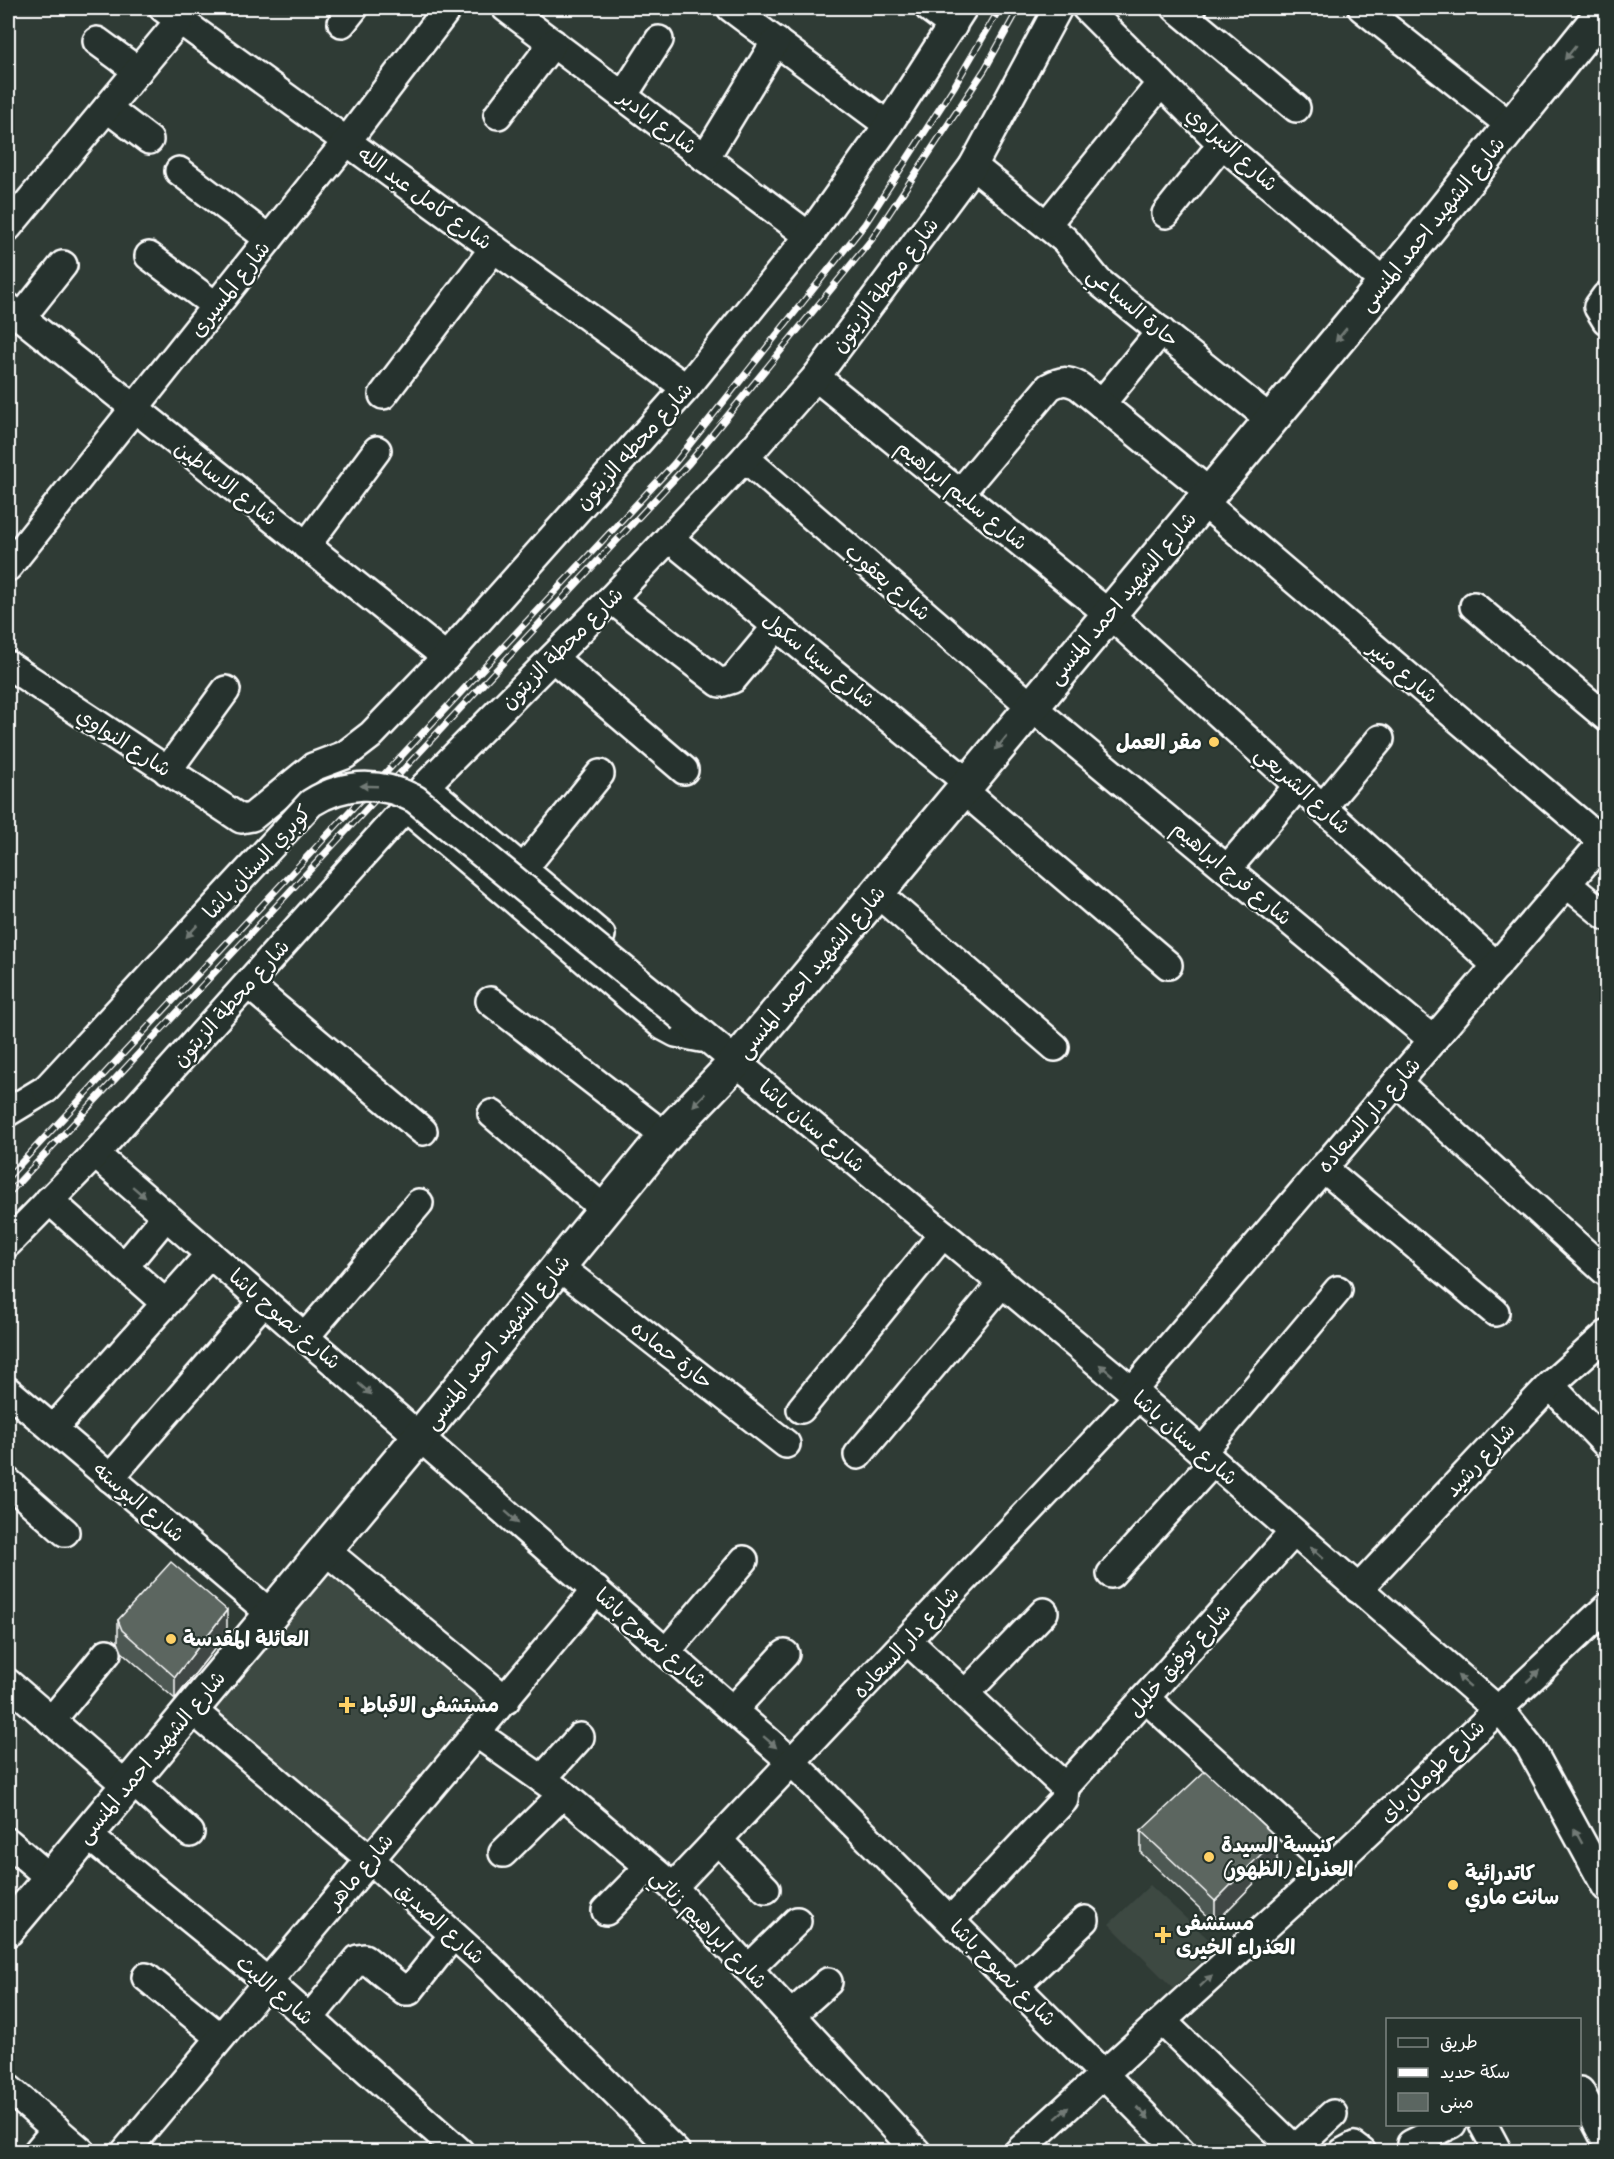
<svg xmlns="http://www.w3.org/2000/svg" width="1614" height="2159" font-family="Caveat,'Playpen Sans Arabic',sans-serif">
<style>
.built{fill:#3c4842}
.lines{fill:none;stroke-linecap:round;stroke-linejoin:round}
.minor-casing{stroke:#fff;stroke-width:32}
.major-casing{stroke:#fff;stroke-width:38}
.minor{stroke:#26332d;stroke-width:27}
.major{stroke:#26332d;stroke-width:33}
.rail-casing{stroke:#fff;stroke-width:7}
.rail{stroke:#26332d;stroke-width:4.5;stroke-dasharray:14;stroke-linecap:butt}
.minor-bridge-casing{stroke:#fff;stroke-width:32;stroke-linecap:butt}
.minor-bridge{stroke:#26332d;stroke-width:27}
.wall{fill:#4e5853;stroke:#fff;stroke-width:1.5}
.shaded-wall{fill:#404744;stroke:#fff;stroke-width:1.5}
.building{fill:#5b6661;stroke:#fff;stroke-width:1.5}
.oneway{fill:#727a76}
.poi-dot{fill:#ffd166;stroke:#26332d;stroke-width:2}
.labels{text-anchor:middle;stroke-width:4.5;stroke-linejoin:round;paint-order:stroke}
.street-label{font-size:21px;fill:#fff;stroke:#26332d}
.poi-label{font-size:21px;font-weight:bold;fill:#fff;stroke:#26332d;text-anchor:start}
</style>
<rect width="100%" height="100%" fill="#2f3b35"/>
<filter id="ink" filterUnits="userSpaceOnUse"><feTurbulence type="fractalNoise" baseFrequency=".0167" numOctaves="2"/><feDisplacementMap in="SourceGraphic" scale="12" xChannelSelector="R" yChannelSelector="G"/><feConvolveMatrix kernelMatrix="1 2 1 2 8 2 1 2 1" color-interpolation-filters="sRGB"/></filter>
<g filter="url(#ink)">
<g class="built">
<path d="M 331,1562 L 490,1701 L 367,1845 L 204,1709 Z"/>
<path d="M 1150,1885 L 1217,1947 L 1173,1988 L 1109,1924 Z"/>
</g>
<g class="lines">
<defs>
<g id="minor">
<path d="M 163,8 L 686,388"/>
<path d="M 506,8 L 809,236"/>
<path d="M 731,8 L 888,125"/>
<path d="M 929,8 L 953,26"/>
<path d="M 1086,8 L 1222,144 L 1385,283"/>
<path d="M 1176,8 L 1296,108"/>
<path d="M 1362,8 L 1511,126"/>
<path d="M 342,23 L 354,8"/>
<path d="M 97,41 L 138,71"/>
<path d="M 623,96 L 659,40"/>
<path d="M 107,108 L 149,140"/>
<path d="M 498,115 L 553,43"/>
<path d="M 705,158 L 776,41"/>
<path d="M 973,166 L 1065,240 L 1098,281 L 1271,420"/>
<path d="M 179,171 L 269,239"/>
<path d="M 1166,214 L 1222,144"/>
<path d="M 1047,224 L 1161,83"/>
<path d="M 8,227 L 180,20"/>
<path d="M 149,256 L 216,306"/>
<path d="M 1606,296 L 1598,307 L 1606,320"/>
<path d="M 8,307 L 446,657"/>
<path d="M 21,318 L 63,265"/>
<path d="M 816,377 L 1109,614 L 1497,966"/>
<path d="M 383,395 L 494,248"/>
<path d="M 1101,404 L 1161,331"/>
<path d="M 745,458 L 1032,707 L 1433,1040"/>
<path d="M 960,493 L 1049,387 C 1061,380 1067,380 1079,386 L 1210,493"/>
<path d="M 1203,502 L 1603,842"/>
<path d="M 669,538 L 968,783"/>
<path d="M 306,546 L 377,450"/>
<path d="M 8,567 L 347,141 L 448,8"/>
<path d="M 611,599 L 720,683 L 733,679 L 777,626"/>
<path d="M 1474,606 L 1606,717"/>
<path d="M 553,658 L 684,770"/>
<path d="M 8,665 L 241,819 L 252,817 L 313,767 L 345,755 L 371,735 L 446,657 L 686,388 L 809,236 L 888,125 L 963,8"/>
<path d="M 167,771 L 226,690"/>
<path d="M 425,786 L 601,935"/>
<path d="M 963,790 L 1168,965"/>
<path d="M 1322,808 L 1380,739"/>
<path d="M 412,813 L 663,1026 L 676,1033 L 701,1038"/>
<path d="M 524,868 L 600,774"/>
<path d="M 1227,869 L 1298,786"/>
<path d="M 1567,884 L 1606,916"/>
<path d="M 877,893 L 1055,1047"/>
<path d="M 249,985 L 423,1131"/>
<path d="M 490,1001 L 665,1136"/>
<path d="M 683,1018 L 1138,1396 L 1508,1719 L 1530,1747 L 1606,1887"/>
<path d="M 1397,1082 L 1606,1272"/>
<path d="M 8,1112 L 46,1089"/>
<path d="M 492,1114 L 604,1209"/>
<path d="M 95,1154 L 792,1762 L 1181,2152"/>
<path d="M 1323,1168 L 1495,1312"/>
<path d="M 49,1200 L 165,1303"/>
<path d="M 8,1243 L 95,1154 L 425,786 L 611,599 L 745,458 L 816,377 L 973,166 L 1058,8"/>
<path d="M 558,1266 L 786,1444"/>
<path d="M 124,1267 L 166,1216"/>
<path d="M 305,1337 L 419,1203"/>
<path d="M 1550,1385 L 1606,1444"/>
<path d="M 8,1391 L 271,1614"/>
<path d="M 1132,1391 L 1606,838"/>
<path d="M 801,1409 L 943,1234"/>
<path d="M 53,1429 L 210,1254"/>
<path d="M 1202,1452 L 1338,1290"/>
<path d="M 858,1455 L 1002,1283"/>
<path d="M 110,1478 L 264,1301"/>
<path d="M 8,1482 L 65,1532"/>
<path d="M 325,1550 L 506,1700"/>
<path d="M 1111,1574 L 1213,1462"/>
<path d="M 1358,1589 L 1550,1385 L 1606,1335"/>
<path d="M 908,1641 L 1065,1787 L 1064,1800 L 951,1920"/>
<path d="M 666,1652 L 744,1560"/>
<path d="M 8,1683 L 127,1786"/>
<path d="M 966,1693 L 1044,1612"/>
<path d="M 1145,1698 L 1331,1867"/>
<path d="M 191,1709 L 370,1859 L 490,1968 L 676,2152"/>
<path d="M 733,1710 L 785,1654"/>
<path d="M 51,1721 L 107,1653"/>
<path d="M 476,1733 L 563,1794 L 673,1887 L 917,2152"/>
<path d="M 542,1779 L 580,1737"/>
<path d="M 131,1780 L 190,1833"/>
<path d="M 1065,1787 L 1293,1533"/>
<path d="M 86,1834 L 267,1981 L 460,2152"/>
<path d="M 718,1840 L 766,1889"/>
<path d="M 8,1842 L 50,1878"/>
<path d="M 503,1853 L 563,1794"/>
<path d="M 673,1887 L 1138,1396"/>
<path d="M 606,1911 L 649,1867"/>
<path d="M 748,1969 L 797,1921"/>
<path d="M 146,1977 L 220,2037"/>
<path d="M 1016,1985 L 1085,1920"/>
<path d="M 791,2015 L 828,1982"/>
<path d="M 309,2019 L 358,1959 L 364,1958 L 405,1991 L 409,1991 L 453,1935"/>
<path d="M 1163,2022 L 1298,2152"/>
<path d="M 8,2088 L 82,2152"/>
<path d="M 1580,2091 L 1606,2141"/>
<path d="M 1483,2124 L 1498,2152"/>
<path d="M 1411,2144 L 1452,2124"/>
<path d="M 1295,2149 L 1333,2114"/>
<path d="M 37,2152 L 56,2129"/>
<path d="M 125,2152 L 596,1590"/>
<path d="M 1018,2152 L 1331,1867 L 1606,1608"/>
<path d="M 1343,2152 L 1354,2146 L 1362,2152"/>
</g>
<path id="major" d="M 8,1929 L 420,1436 L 665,1136 L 735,1063 L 877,893 L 1385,283 L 1606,8"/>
</defs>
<use href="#minor" class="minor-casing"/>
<use href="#major" class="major-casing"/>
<use href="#minor" class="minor"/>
<use href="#major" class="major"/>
<defs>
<g id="rail">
<path d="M 8,1177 L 674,464 L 865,224 L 955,85 L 1000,8"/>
<path d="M 8,1194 L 689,463 L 872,239 L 985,69 L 1019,8"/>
</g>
</defs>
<use href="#rail" class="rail-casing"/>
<use href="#rail" class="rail"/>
<defs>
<path id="minor-bridge" d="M 46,1089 L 311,803 C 345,782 379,781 415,799 L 683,1018"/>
</defs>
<use href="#minor-bridge" class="minor-bridge-casing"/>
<use href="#minor-bridge" class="minor-bridge"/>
</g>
<g class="wall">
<path d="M 118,1620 L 227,1633 L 175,1699 L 122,1652 L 118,1642 Z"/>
<path d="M 1141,1831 L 1277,1860 L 1215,1923 L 1141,1853 Z"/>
</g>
<g class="shaded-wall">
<path d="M 227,1610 L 227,1633 L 175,1699 L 175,1677 Z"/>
<path d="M 1277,1838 L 1277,1860 L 1215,1923 L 1215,1901 Z"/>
</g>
<g class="building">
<path d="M 171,1562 L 227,1610 L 175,1677 L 122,1630 L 118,1620 Z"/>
<path d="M 1205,1771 L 1277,1838 L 1215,1901 L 1141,1831 Z"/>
</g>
<defs><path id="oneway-solid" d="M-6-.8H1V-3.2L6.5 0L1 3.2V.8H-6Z" transform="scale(1.5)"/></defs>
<g class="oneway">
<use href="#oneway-solid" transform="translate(1570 53) rotate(129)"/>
<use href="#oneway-solid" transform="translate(1341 335) rotate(130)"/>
<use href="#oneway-solid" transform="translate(1001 743) rotate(130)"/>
<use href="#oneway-solid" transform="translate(369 786) rotate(-178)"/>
<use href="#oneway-solid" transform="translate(192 931) rotate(133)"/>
<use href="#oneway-solid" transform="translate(699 1100) rotate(134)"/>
<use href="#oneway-solid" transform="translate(139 1192) rotate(41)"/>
<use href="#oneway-solid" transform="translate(1106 1370) rotate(-140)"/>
<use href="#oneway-solid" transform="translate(365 1389) rotate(41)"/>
<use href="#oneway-solid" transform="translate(512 1517) rotate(41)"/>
<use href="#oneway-solid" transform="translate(1317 1553) rotate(-139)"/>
<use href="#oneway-solid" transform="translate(1533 1676) rotate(-42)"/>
<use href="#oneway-solid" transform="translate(1464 1681) rotate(-139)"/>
<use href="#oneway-solid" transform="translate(770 1742) rotate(41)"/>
<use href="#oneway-solid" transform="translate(1578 1836) rotate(-119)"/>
<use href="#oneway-solid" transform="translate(1206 1981) rotate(-43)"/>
<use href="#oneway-solid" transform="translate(1062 2113) rotate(-41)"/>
<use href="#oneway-solid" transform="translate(1143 2113) rotate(45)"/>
</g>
</g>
<g class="poi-dot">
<circle cx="1214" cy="742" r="6"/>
<circle cx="171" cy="1639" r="6"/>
<path d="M344 1696h6v6h6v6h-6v6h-6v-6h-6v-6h6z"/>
<circle cx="1209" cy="1857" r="6"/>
<circle cx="1453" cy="1885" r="6"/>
<path d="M1160 1926h6v6h6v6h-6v6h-6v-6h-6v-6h6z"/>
</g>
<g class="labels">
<g class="street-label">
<text transform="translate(658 122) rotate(37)" y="7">شارع ابادير</text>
<text transform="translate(1232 149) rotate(42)" y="7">شارع النبراوي</text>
<text transform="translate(425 198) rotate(36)" y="7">شارع كامل عبد الله</text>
<text transform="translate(1432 224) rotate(-51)" y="7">شارع الشهيد احمد المنسى</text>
<text transform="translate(885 285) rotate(-53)" y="7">شارع محطة الزيتون</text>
<text transform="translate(230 289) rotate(-52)" y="7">شارع المسيرى</text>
<text transform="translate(1133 307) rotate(40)" y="7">حارة السباعي</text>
<text transform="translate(634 446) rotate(-48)" y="7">شارع محطه الزيتون</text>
<text transform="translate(226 483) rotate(38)" y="7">شارع الاساطين</text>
<text transform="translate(962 495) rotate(39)" y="7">شارع سليم ابراهيم</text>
<text transform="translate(888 582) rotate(41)" y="7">شارع يعقوب</text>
<text transform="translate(1122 598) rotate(-50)" y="7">شارع الشهيد احمد المنسى</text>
<text transform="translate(562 648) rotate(-45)" y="7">شارع محطة الزيتون</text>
<text transform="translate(819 660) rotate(39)" y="7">شارع سينا سكول</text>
<text transform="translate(1403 672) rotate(40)" y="7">شارع منير</text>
<text transform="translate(124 742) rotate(33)" y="7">شارع النواوي</text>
<text transform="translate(1303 790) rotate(42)" y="7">شارع الشريعي</text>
<text transform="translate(257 862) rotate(-47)" y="7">كوبري السنان باشا</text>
<text transform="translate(1232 873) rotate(40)" y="7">شارع فرج ابراهيم</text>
<text transform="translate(811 972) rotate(-50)" y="7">شارع الشهيد احمد المنسى</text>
<text transform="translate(231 1003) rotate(-48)" y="7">شارع محطة الزيتون</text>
<text transform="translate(1369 1115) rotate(-49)" y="7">شارع دار السعاده</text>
<text transform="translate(812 1126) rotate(40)" y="7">شارع سنان باشا</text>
<text transform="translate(285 1319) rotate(41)" y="7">شارع نصوح باشا</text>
<text transform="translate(497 1342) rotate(-51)" y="7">شارع الشهيد احمد المنسى</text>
<text transform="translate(672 1355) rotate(38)" y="7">حارة حماده</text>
<text transform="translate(1185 1438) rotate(41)" y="7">شارع سنان باشا</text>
<text transform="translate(1480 1460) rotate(-47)" y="7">شارع رشيد</text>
<text transform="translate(139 1502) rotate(40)" y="7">شارع البوسته</text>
<text transform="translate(651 1638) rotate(41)" y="7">شارع نصوح باشا</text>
<text transform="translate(906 1642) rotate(-47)" y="7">شارع دار السعاده</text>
<text transform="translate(1179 1660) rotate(-48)" y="7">شارع توفيق خليل</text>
<text transform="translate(151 1757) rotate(-50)" y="7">شارع الشهيد احمد المنسى</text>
<text transform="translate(1432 1771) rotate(-44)" y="7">شارع طومان باى</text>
<text transform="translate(360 1871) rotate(-50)" y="7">شارع ماهر</text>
<text transform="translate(440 1923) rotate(42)" y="7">شارع الصديق</text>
<text transform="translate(709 1929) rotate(46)" y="7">شارع ابراهيم زناتي</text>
<text transform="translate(1003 1973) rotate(45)" y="7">شارع نصوح باشا</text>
<text transform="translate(275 1990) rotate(41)" y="7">شارع الليث</text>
</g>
<g class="poi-label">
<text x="1202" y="749" text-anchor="end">مقر العمل</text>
<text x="183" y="1646">العائلة المقدسة</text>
<text x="360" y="1712">مستشفى الاقباط</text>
<text x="1221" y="1852">كنيسة السيدة<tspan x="1221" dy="24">العذراء (الظهور)</tspan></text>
<text x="1465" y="1880">كاتدرائية<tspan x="1465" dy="24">سانت ماري</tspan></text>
<text x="1176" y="1930">مستشفى<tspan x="1176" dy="24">العذراء الخيرى</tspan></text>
</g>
</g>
<rect width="1614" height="2159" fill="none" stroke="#26332d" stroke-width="30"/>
<rect x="15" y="15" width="1584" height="2129" fill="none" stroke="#fff" stroke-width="2" filter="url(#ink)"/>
<rect x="1386" y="2018" width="195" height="108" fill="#26332d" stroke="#7d8581" stroke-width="1.5"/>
<rect x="1398" y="2038" width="30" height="9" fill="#26332d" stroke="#7d8581" stroke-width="1.5"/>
<text x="1440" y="2048" font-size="18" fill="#ffffff">طريق</text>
<rect x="1398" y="2068" width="30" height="9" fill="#ffffff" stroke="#7d8581" stroke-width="1.5"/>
<text x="1440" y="2078" font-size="18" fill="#ffffff">سكة حديد</text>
<rect x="1398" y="2093" width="30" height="18" fill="#5b6661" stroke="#7d8581" stroke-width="1.5"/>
<text x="1440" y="2108" font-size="18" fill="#ffffff">مبنى</text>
</svg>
